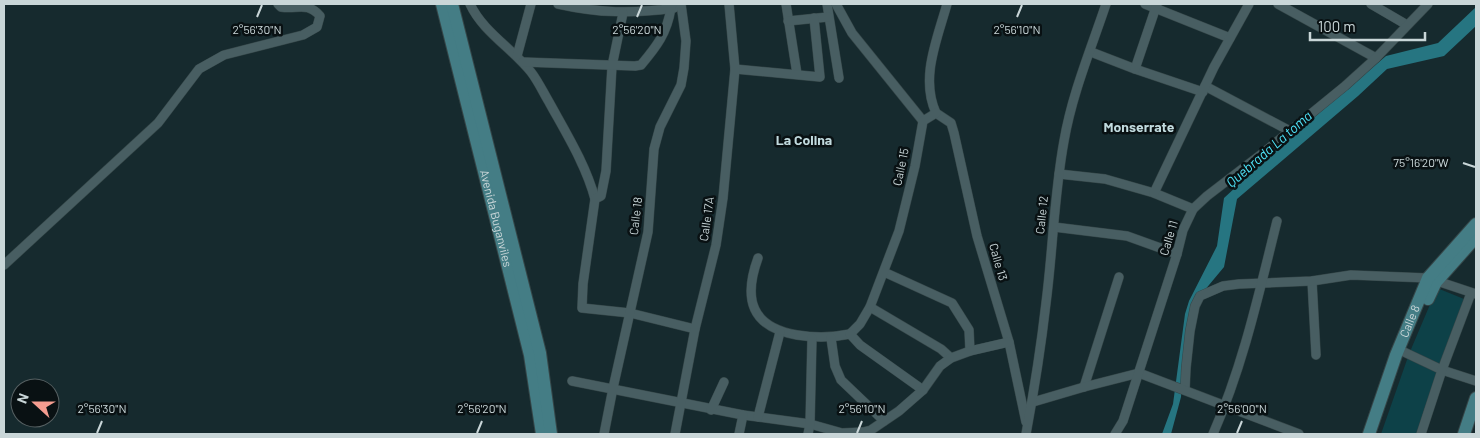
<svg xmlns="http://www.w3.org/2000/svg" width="1480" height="438" font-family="Barlow,sans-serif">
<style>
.green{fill:#0d4148}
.water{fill:#267581}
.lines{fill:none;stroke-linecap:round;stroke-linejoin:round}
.street-casing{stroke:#354648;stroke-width:10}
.secondary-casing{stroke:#354648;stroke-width:14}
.street{stroke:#485e62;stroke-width:9}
.secondary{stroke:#447d85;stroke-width:12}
.ticks{fill:none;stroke:#c9d6d8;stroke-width:2}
.labels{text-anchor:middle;stroke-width:5;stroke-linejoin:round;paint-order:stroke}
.street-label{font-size:12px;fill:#c9d6d8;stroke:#091113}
.neighbourhood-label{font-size:14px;font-weight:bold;fill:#c1dade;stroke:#091113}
.water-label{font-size:14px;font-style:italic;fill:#4fe4f9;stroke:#091113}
.ticks-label{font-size:12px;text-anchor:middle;fill:#c9d6d8;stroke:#091113;stroke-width:5;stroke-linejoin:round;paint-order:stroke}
</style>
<rect width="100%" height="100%" fill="#162a2e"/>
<path class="green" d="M 1437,288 L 1464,299 L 1438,370 L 1417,434 L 1381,434 L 1409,354 Z"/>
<path class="water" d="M 1476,7 L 1476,26 L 1444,56 L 1387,69 L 1358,96 L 1237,199 L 1224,267 L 1194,303 L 1182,379 L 1181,397 L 1171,434 L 1162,434 L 1173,404 L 1185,314 L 1189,301 L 1217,246 L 1224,198 L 1286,141 L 1386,56 L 1438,43 Z"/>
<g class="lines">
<defs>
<g id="street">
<path d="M 470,4 C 483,32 512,48 531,72 C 538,81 543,92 549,102 C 566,133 586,165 595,199"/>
<path d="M 558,4 C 598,13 633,14 674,8"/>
<path d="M 786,4 L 797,74"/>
<path d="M 827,4 L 839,78"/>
<path d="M 836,4 L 852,33 L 923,121"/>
<path d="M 1145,4 L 1230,38"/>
<path d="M 1278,4 L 1376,58"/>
<path d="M 1371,4 L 1407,25"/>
<path d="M 623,13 L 612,66 L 606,171 L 601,196 L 595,199 L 583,284 L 582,308 L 630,313 L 695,329"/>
<path d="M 788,21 L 828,17"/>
<path d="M 1091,52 L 1135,69 L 1203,92"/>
<path d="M 517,56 L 531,4"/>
<path d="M 523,62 L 635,66 L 641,65 C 657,46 667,33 671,8"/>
<path d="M 735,69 L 820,77 L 814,18"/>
<path d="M 1135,69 L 1157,4"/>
<path d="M 1205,86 L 1290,131"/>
<path d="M 936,113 L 951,123 L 954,133 L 977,236 L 1009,342 L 1026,422"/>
<path d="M 936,113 C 920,78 937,40 947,4"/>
<path d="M 1059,174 L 1105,179 L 1154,193 L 1193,209"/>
<path d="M 1154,193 L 1214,67 L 1249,4"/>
<path d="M 1054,227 L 1127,236 L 1177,254"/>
<path d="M 758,258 C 743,299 751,327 797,335 C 816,338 831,338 850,334"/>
<path d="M 4,265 L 158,123 L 199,69 L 224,55 L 303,35 L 317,27 L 320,16 C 307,1 297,10 281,7 L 278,4"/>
<path d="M 884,272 L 952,303 L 969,330 L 970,351"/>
<path d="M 1312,281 L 1316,355"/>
<path d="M 870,307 L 941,349 L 951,358"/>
<path d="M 850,334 L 860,324 L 870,307 L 899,231 L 915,166 L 923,121 L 936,113"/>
<path d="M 850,334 L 860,345 L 923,390"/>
<path d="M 831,338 L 835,366 L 841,380 L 884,421"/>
<path d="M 1404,352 L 1442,370 L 1476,381"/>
<path d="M 572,381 L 743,415 L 810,424 L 842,433 L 863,432 L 871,430 L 899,411 L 923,390 L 940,366 L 951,358 L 970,351 L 1009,342"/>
<path d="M 1084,387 L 1119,277"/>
<path d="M 1185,390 L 1186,368 L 1190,331 L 1195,306 L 1200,296 L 1223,286 L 1239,284 L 1312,281 L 1351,275 L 1428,278 L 1476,294"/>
<path d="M 1033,402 L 1084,387 L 1139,373 L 1299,434"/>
<path d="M 711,410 L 724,382"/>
<path d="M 758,417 L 780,332"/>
<path d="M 604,434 L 613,388 L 648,232 L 654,149 L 660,127 L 681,85 L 684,68 L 686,41 L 681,4"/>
<path d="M 675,434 L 695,329 L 716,245 L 723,198 L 735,69 L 729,4"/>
<path d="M 739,434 L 743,415"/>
<path d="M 808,434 L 810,424 L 812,338"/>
<path d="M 1026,434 C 1034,391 1041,347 1046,303 C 1053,249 1054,195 1064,141 C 1072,94 1091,49 1106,4"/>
<path d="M 1115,434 L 1123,421 L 1177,254 L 1183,230 L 1193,209 L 1207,196 L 1263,153 L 1345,86 L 1376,58 L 1428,4"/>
<path d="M 1213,434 C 1243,366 1259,293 1277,221"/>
<path d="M 1421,434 L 1442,370 L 1471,293"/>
</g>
<g id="secondary">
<path id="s1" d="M 442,4 L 530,355 L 542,434"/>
<path d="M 452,4 L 540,353 L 551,434"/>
<path d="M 1428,299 L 1436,282 L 1476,237"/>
<path id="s2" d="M 1369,434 L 1396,355 L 1428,278 L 1476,224"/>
<path d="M 1464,434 L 1476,398"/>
</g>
</defs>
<use href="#street" class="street-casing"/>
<use href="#secondary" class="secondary-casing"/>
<use href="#street" class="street"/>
<use href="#secondary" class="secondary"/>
</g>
<path class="ticks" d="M 257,17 L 262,5M 637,17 L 642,5M 1017,17 L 1022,5M 1463,163 L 1475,167M 97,433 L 102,421M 477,433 L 482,421M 857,433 L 862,421M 1237,433 L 1242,421"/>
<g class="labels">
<g class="street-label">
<text transform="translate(901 167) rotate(-78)" y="4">Calle 15</text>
<text transform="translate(1042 215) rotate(-84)" y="4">Calle 12</text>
<text transform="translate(636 216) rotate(-83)" y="4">Calle 18</text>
<text dy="4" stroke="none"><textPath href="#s1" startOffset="221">Avenida Buganviles</textPath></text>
<text transform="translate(707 219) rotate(-82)" y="4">Calle 17A</text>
<text transform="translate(1169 238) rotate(-73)" y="4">Calle 11</text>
<text transform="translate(998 262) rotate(74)" y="4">Calle 13</text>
<text dy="4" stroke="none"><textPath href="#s2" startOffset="120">Calle 8</textPath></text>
</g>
<g class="neighbourhood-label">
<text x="1139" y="132">Monserrate</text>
<text x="804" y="145">La Colina</text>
</g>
<g class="water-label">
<text transform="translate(1269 149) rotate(-41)" y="5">Quebrada La toma</text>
</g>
</g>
<g class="ticks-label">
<text x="257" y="34">2°56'30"N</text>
<text x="637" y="34">2°56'20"N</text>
<text x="1017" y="34">2°56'10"N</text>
<text x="1421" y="167">75°16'20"W</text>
<text x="102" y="413">2°56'30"N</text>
<text x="482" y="413">2°56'20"N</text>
<text x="862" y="413">2°56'10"N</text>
<text x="1242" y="413">2°56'00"N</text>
</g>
<rect width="1480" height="438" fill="none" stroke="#c9d6d8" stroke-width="10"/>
<g transform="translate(35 403) rotate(291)"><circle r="24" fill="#091113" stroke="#566062"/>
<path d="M0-4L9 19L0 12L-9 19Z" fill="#f59d90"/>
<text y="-8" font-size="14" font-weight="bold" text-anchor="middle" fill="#c9d6d8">N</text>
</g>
<path d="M1310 32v8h115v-8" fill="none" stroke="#c9d6d8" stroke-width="2.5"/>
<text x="1318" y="32" font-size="15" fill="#c9d6d8" stroke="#091113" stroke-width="4" paint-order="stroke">100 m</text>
</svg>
